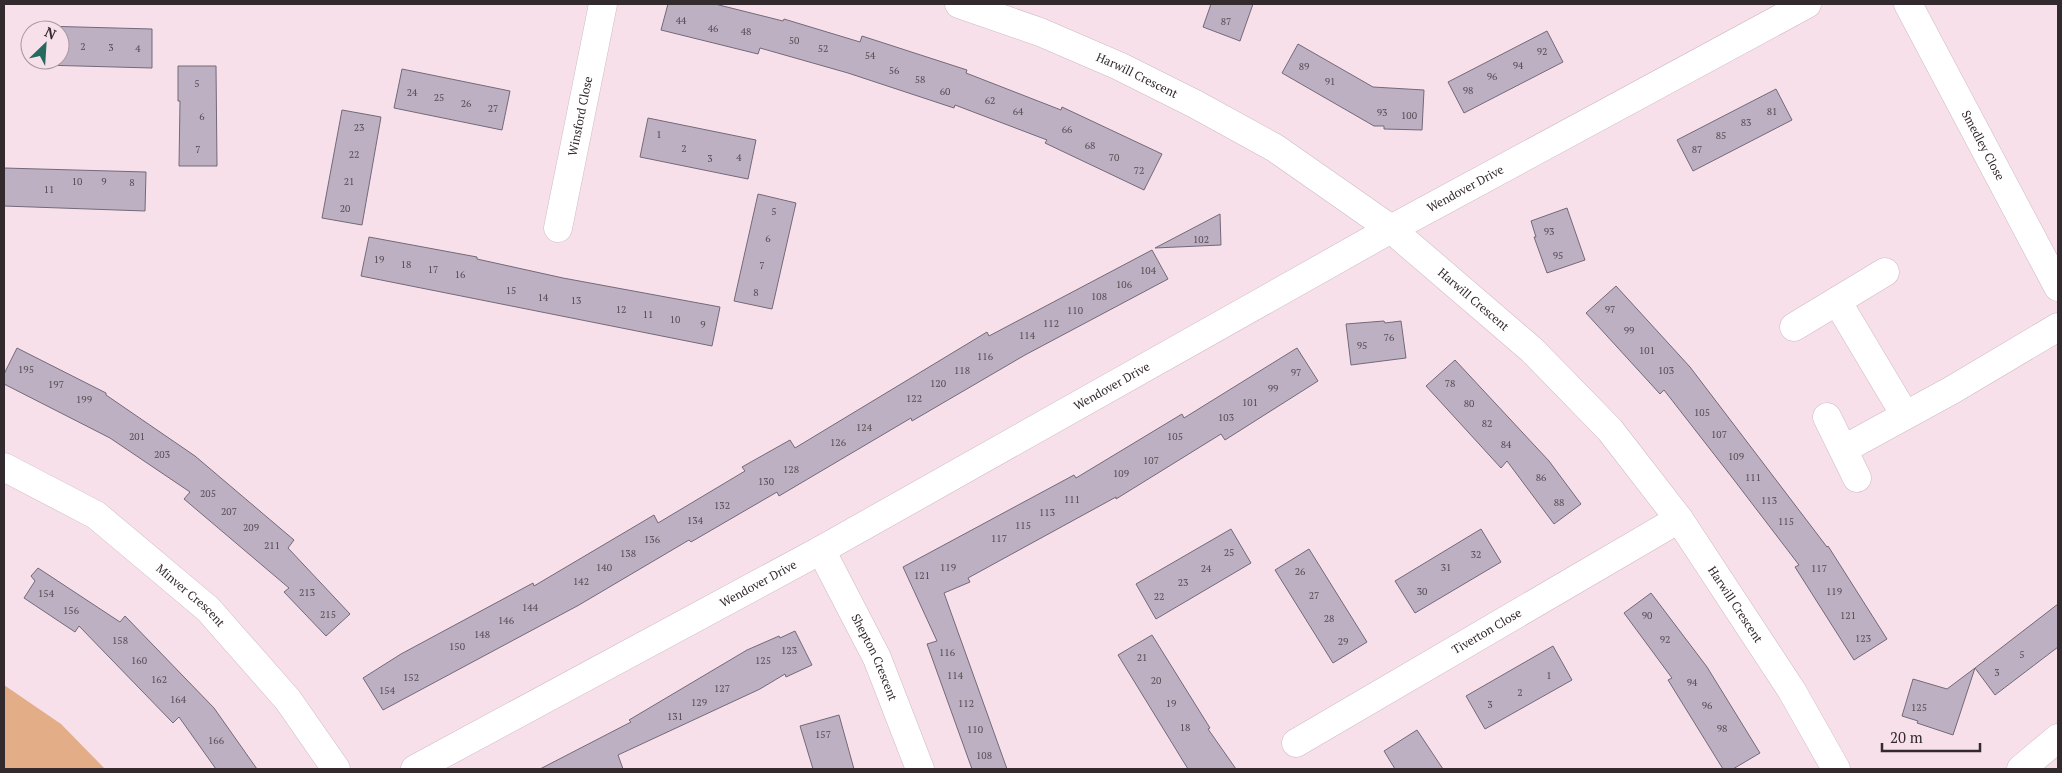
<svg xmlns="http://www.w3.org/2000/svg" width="2062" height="773" font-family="'PT Serif',serif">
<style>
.green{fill:#e2ad87}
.building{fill:#bcb0c2;stroke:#746979}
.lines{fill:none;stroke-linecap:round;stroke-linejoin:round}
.minor-casing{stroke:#cfb9c3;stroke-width:29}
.minor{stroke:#fff;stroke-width:28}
.labels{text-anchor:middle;stroke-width:4;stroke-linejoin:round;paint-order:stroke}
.number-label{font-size:10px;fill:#554c53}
.street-label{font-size:12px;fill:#332a2e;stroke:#f7e0ea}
</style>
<rect width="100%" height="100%" fill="#f7e0ea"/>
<path class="green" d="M 4,685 L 61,724 L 105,769 L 4,769 Z"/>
<g class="building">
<path d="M 668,4 L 715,4 L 783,21 L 784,19 L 860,42 L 862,36 L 967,70 L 966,73 L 1061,110 L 1062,107 L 1162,154 L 1144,190 L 1045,143 L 1047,140 L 955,105 L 954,108 L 848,73 L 760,48 L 758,54 L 661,30 Z"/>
<path d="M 1211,4 L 1253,4 L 1240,41 L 1203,27 Z"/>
<path d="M 42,26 L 152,29 L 152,68 L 42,65 L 42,60 L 60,60 L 60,30 L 42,30 Z"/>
<path d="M 1547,31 L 1563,62 L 1464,113 L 1448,82 Z"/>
<path d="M 1298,44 L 1373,87 L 1424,90 L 1422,130 L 1384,129 L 1384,126 L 1374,126 L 1282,73 Z"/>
<path d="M 178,66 L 216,66 L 217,166 L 179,166 L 180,101 L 178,101 Z"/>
<path d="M 402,69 L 510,91 L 502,130 L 394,108 Z"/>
<path d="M 1776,89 L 1792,120 L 1693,171 L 1677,140 Z"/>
<path d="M 342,110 L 381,117 L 362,225 L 322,218 Z"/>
<path d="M 648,118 L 756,140 L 748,179 L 640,157 Z"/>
<path d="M 4,168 L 146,172 L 145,211 L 4,206 Z"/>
<path d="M 758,194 L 796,203 L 772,309 L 734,301 Z"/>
<path d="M 1567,208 L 1585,260 L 1547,273 L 1534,237 L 1536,237 L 1531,221 Z"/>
<path d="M 1220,214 L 1221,245 L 1155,248 Z"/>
<path d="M 369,237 L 477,257 L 477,259 L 563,278 L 720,307 L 712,346 L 361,276 Z"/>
<path d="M 1152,250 L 1168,279 L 1025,355 L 912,421 L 911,418 L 779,496 L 777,492 L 691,542 L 689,540 L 579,605 L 383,710 L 363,678 L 401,654 L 533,583 L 534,586 L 654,515 L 658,523 L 745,471 L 742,467 L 790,440 L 795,448 L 987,332 L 989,336 Z"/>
<path d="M 1616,286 L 1690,367 L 1827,547 L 1828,546 L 1887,639 L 1854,660 L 1795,567 L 1799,565 L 1731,476 L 1664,390 L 1660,394 L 1586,313 Z"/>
<path d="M 1384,321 L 1385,323 L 1401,321 L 1406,358 L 1351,365 L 1346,324 Z"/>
<path d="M 17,348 L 106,393 L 106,395 L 195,456 L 294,540 L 288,548 L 350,614 L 326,636 L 284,592 L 289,588 L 184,499 L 190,492 L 110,438 L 4,384 L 4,374 Z"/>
<path d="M 1297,348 L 1318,381 L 1225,440 L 1221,434 L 1116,499 L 1116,497 L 968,578 L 970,582 L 944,593 L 1007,769 L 972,769 L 927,644 L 937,641 L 903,567 L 1074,475 L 1076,478 L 1182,414 L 1184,418 Z"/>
<path d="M 1455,360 L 1549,461 L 1581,504 L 1554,524 L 1507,461 L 1501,468 L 1426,386 Z"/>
<path d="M 1231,529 L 1251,563 L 1156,619 L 1136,584 Z"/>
<path d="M 1481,529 L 1501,562 L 1415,613 L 1395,581 Z"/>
<path d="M 1309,549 L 1367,642 L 1333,663 L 1275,570 Z"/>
<path d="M 38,568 L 120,622 L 125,616 L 214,708 L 257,769 L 216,769 L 179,717 L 173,723 L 79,626 L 75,632 L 24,598 L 35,581 L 31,576 Z"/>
<path d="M 1651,593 L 1707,667 L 1760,753 L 1733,769 L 1723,769 L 1668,680 L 1672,678 L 1624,613 Z"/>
<path d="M 2058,604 L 2058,647 L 1995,695 L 1975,668 Z"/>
<path d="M 795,631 L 812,665 L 786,677 L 785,674 L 760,689 L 618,755 L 623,769 L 540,769 L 631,722 L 629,720 L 747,650 L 779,636 L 780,638 Z"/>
<path d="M 1152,635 L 1210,728 L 1208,729 L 1236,769 L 1188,769 L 1118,655 Z"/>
<path d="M 1553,646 L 1572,680 L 1485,729 L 1466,696 Z"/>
<path d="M 1975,668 L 1953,735 L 1917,723 L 1918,721 L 1902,716 L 1913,679 L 1947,689 Z"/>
<path d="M 839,715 L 854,769 L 813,769 L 800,726 Z"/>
<path d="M 1417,730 L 1443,769 L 1395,769 L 1384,751 Z"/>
</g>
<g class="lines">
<defs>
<g id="minor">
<path id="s1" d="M 959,4 L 1040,32 L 1119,66 L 1195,104 L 1275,148 L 1391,229 L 1532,350 L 1610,430 L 1679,519 L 1792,691 L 1836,769"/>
<path id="s2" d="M 1908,4 L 2058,287"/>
<path id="s3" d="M 558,228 L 603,4"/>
<path d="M 1837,301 L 1905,415"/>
<path d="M 1794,327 L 1885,272"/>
<path d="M 1827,417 L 1857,478"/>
<path d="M 1844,449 L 1952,390 L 2058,327"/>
<path id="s4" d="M 4,467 L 96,515 L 208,609 L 288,700 L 336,769"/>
<path id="s5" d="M 821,550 L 877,658 L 920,769"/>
<path id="s6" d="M 1296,743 L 1679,519"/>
<path id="s7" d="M 415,769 L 821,550 L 1391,229 L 1807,4"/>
<path d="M 2021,769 L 2058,738"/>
</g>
</defs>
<use href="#minor" class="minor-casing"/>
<use href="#minor" class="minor"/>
</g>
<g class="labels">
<g class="number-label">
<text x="681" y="24">44</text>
<text x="1226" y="25">87</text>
<text x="713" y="32">46</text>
<text x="746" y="35">48</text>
<text x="794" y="44">50</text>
<text x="83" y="50">2</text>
<text x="111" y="51">3</text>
<text x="138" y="52">4</text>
<text x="823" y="52">52</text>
<text x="1542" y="55">92</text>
<text x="870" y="59">54</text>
<text x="1518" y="69">94</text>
<text x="1304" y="70">89</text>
<text x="894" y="74">56</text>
<text x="1492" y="80">96</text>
<text x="920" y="83">58</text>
<text x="1330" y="85">91</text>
<text x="197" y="87">5</text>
<text x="1468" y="94">98</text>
<text x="945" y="95">60</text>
<text x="412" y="96">24</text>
<text x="439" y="101">25</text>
<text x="990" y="104">62</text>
<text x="466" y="107">26</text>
<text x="493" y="112">27</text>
<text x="1018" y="115">64</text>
<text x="1772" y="115">81</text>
<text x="1382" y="116">93</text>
<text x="1409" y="119">100</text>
<text x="202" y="120">6</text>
<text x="1746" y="126">83</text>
<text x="359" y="131">23</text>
<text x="1067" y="133">66</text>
<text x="659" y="138">1</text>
<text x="1721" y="139">85</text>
<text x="1090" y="149">68</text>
<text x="684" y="152">2</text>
<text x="198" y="153">7</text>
<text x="1697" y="153">87</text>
<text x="354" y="158">22</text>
<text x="739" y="161">4</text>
<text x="1114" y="161">70</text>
<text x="710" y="162">3</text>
<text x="1139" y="174">72</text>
<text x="77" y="185">10</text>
<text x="104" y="185">9</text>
<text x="349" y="185">21</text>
<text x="132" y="186">8</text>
<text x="49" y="193">11</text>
<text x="345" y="212">20</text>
<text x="774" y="215">5</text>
<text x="1549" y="235">93</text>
<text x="768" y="242">6</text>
<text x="1201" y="243">102</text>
<text x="1558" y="259">95</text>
<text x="379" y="263">19</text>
<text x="406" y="268">18</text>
<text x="762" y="269">7</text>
<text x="433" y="273">17</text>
<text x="1148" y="274">104</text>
<text x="460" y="278">16</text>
<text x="1124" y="288">106</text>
<text x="511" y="294">15</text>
<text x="756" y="296">8</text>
<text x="1099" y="300">108</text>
<text x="543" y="301">14</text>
<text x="576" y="304">13</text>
<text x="621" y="313">12</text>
<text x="1610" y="313">97</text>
<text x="1075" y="314">110</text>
<text x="648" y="318">11</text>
<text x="675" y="323">10</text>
<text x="1051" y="327">112</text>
<text x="703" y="328">9</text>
<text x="1629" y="334">99</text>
<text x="1027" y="339">114</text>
<text x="1389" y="341">76</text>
<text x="1362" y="349">95</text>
<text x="1647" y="354">101</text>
<text x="985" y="360">116</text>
<text x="26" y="373">195</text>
<text x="962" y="374">118</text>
<text x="1666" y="374">103</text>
<text x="1296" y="376">97</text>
<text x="938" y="387">120</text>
<text x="1450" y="387">78</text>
<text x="56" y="388">197</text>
<text x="1273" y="392">99</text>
<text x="914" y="402">122</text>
<text x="84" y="403">199</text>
<text x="1250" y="406">101</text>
<text x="1469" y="407">80</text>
<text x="1702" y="416">105</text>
<text x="1226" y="421">103</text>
<text x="1487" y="427">82</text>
<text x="864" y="431">124</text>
<text x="1719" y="438">107</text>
<text x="137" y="440">201</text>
<text x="1175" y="440">105</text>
<text x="838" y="446">126</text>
<text x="1506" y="448">84</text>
<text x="162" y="458">203</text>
<text x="1736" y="460">109</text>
<text x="1151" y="464">107</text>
<text x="791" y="473">128</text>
<text x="1121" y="477">109</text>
<text x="1541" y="481">86</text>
<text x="1753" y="481">111</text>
<text x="766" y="485">130</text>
<text x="208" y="497">205</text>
<text x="1072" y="503">111</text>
<text x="1769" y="504">113</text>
<text x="1559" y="506">88</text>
<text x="722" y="509">132</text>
<text x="229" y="515">207</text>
<text x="1047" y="516">113</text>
<text x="695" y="524">134</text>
<text x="1786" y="525">115</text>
<text x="1023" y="529">115</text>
<text x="251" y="531">209</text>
<text x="999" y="542">117</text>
<text x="652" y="543">136</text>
<text x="272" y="549">211</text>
<text x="1229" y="556">25</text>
<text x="628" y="557">138</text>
<text x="1476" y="558">32</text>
<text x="604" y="571">140</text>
<text x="948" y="571">119</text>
<text x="1446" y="571">31</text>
<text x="1206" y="572">24</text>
<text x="1819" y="572">117</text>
<text x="1300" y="575">26</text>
<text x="922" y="579">121</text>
<text x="581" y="585">142</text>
<text x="1183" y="586">23</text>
<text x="1422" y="595">30</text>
<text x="1834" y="595">119</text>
<text x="307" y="596">213</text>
<text x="46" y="597">154</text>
<text x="1314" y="599">27</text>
<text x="1159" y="600">22</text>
<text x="530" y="611">144</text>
<text x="71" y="614">156</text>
<text x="328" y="618">215</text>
<text x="1647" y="619">90</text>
<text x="1848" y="619">121</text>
<text x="1329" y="622">28</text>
<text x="506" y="624">146</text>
<text x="482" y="638">148</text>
<text x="1863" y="642">123</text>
<text x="1665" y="643">92</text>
<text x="120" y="644">158</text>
<text x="1343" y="645">29</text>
<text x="457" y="650">150</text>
<text x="789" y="654">123</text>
<text x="947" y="656">116</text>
<text x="2022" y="658">5</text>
<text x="1142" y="661">21</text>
<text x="139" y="664">160</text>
<text x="763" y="664">125</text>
<text x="1997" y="676">3</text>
<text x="955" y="679">114</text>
<text x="1549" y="679">1</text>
<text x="411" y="681">152</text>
<text x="159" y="683">162</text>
<text x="1156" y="684">20</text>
<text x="1692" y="686">94</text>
<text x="722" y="692">127</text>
<text x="387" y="694">154</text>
<text x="1520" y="696">2</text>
<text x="178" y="703">164</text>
<text x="699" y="706">129</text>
<text x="966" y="707">112</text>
<text x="1171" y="707">19</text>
<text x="1490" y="708">3</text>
<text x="1707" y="709">96</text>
<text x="1919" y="711">125</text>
<text x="675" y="720">131</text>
<text x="1185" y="731">18</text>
<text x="1722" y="732">98</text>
<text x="975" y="733">110</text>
<text x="823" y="738">157</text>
<text x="216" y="744">166</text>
<text x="984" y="759">108</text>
</g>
<g class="street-label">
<text dy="4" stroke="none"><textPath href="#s1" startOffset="192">Harwill Crescent</textPath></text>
<text dy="4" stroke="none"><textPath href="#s3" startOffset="114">Winsford Close</textPath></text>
<text dy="4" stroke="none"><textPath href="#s2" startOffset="160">Smedley Close</textPath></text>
<text dy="4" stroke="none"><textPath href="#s7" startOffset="1200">Wendover Drive</textPath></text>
<text dy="4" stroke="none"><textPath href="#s1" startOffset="598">Harwill Crescent</textPath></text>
<text dy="4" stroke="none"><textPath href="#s7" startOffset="795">Wendover Drive</textPath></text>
<text dy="4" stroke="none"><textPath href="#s7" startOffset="390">Wendover Drive</textPath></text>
<text dy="4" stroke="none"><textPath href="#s4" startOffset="228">Minver Crescent</textPath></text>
<text dy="4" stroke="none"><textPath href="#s1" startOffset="1002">Harwill Crescent</textPath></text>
<text dy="4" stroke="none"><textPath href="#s6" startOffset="221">Tiverton Close</textPath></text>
<text dy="4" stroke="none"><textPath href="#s5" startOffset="120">Shepton Crescent</textPath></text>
</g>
</g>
<rect width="2062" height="773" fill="none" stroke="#332a2e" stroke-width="10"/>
<g transform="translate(45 45) rotate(25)"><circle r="24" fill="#f7e0ea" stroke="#a9979f"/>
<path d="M0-4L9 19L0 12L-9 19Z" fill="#256a5e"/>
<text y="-8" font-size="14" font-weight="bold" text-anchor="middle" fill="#332a2e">N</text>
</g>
<path d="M1882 743v8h98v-8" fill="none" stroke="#332a2e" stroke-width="2.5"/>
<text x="1890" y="743" font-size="15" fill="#332a2e" stroke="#f7e0ea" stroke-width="4" paint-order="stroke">20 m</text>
</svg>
